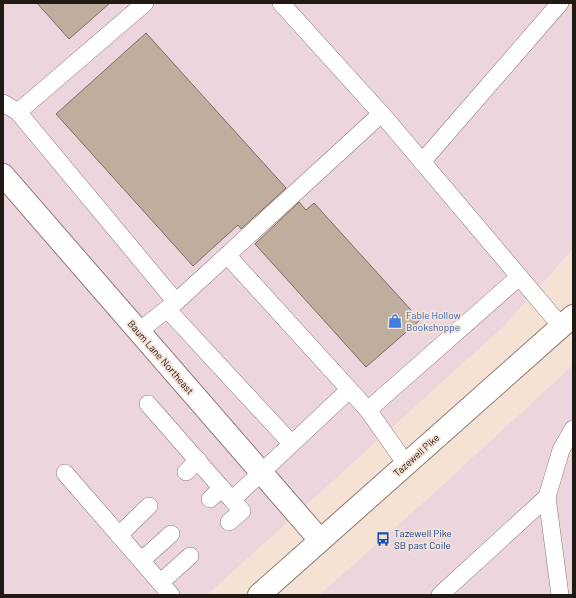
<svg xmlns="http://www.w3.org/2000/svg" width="576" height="598" font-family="Barlow,sans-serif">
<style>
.commercial{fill:#edd5de}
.building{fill:#bfad9e;stroke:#7f6e61}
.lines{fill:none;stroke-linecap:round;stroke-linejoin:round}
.service-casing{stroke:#8c796d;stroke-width:18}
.minor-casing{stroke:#8c796d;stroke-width:24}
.secondary-casing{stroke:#8c796d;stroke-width:24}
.service{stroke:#fff;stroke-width:17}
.minor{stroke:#fff;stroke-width:22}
.secondary{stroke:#fff;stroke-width:22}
.labels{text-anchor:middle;stroke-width:3.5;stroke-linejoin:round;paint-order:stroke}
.shop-label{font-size:10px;fill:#366cbe;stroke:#f6e2d4;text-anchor:start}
.street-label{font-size:10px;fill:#201914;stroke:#f6e2d4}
.transit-label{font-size:10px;fill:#164399;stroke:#f6e2d4;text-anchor:start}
</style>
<rect width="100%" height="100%" fill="#f6e2d4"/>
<g class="commercial">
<path d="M 3,3 L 573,3 L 573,249 L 504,326 L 207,595 L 3,595 Z"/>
<path d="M 573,365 L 573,595 L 319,595 L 433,494 Z"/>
</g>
<g class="building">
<path d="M 37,3 L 110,3 L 69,39 Z"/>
<path d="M 146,33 L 286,188 L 241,229 L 238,225 L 193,266 L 56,114 Z"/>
<path d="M 299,202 L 306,210 L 314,203 L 420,320 L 366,367 L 255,244 Z"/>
</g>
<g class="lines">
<defs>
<g id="service">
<path d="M 281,3 L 386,119 L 561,326"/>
<path d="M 3,103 L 18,112 L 145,3"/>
<path d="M 18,112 L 176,302"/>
<path d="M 422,162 L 560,3"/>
<path d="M 227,255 L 368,410 L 406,464"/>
<path d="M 167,309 L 291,443"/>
<path d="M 139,331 L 176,302 L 381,114"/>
<path d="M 148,404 L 232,500"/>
<path d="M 368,410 L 519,277"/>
<path d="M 186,472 L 198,460"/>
<path d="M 65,473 L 171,595"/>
<path d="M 547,497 L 560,595"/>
<path d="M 210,499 L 222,488"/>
<path d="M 229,522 L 242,511 L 232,500 L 349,390"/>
<path d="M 119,535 L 149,506"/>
<path d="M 142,560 L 171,534"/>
<path d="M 161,582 L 190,556"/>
<path d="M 440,595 L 547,497 L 561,450 L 573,429"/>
</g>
<path id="minor" d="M 3,175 L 320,540"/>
<path id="secondary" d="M 259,595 L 573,316"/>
</defs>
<use href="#service" class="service-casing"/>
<use href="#minor" class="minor-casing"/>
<use href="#secondary" class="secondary-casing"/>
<use href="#service" class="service"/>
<use href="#minor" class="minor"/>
<use href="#secondary" class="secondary"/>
</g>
<defs>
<symbol id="shop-bare" viewBox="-9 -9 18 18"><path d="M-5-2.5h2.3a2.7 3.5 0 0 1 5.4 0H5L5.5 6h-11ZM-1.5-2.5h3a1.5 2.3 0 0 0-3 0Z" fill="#3f7fe0" stroke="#f6e2d4" stroke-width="2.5" paint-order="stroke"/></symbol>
<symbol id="bus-bare" viewBox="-9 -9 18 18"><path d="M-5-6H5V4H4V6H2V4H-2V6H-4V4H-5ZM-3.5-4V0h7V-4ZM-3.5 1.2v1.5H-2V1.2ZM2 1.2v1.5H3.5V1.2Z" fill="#1a4fb4" stroke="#f6e2d4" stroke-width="2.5" paint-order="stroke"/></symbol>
</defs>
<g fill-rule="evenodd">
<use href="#shop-bare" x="385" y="311" width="20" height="20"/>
<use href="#bus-bare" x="373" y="529" width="20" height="20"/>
</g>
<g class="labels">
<g class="shop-label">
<text x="406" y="319">Fable Hollow<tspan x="406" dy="12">Bookshoppe</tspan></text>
</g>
<g class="street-label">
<text transform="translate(161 357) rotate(49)" y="4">Baum Lane Northeast</text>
<text transform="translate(416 455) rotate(-42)" y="4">Tazewell Pike</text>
</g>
<g class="transit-label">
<text x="394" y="537">Tazewell Pike<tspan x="394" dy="12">SB past Coile</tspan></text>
</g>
</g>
<rect width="576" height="598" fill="none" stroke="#201914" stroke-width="8"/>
</svg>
